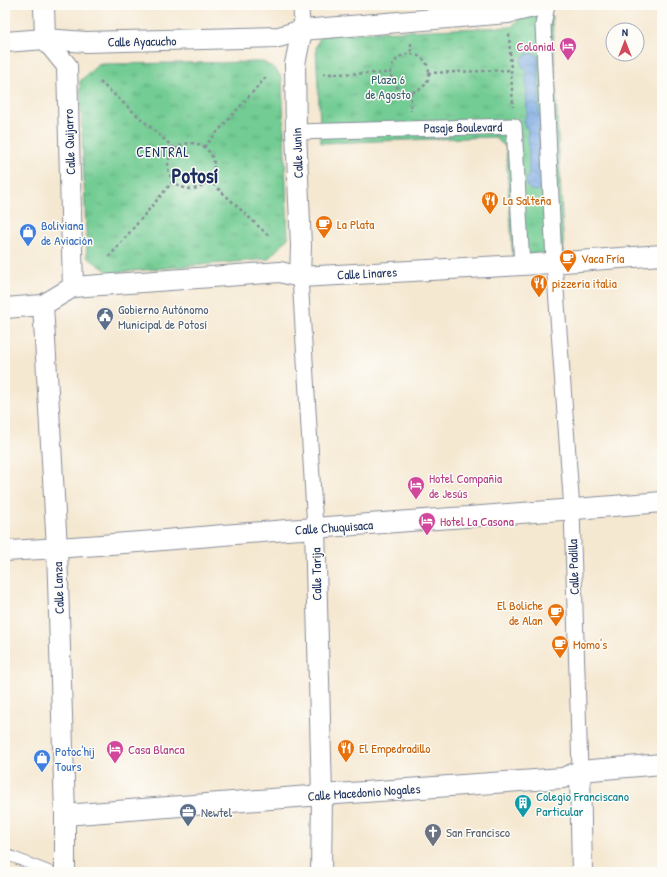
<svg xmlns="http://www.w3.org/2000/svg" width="667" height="877" font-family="'Patrick Hand',sans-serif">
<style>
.park{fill:url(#park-tufts);stroke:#467e78}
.water{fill:url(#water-waves);stroke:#496ba0}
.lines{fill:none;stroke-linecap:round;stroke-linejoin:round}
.service-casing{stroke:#888c98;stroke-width:12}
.pedestrian-casing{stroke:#888c98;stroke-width:17}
.minor-casing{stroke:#888c98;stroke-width:22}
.path{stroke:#888c98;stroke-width:2.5;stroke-dasharray:3 3;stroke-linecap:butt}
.service{stroke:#fff;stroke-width:10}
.pedestrian{stroke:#fff;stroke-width:15}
.minor{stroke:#fff;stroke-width:20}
.labels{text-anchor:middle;stroke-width:3;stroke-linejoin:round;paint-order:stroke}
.street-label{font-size:13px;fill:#1b2f5e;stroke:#fdfcf7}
.hotel-label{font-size:13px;fill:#b23c85;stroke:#fdfcf7;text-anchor:start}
.park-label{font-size:13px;fill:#355e6e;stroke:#fdfcf7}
.food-label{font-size:13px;fill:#c56008;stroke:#fdfcf7;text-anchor:start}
.shop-label{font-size:13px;fill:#366cbe;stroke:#fdfcf7;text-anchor:start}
.service-label{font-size:13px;fill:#4e5e75;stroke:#fdfcf7;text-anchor:start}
.culture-label{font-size:13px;fill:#0d838f;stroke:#fdfcf7;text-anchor:start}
.worship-label{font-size:13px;fill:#5b616d;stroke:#fdfcf7;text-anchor:start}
.neighbourhood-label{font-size:14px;letter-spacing:1px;fill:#1b2f5e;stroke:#fdfcf7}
.town-label{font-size:21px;font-weight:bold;fill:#1b2f5e;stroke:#fdfcf7}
</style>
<defs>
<pattern id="park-tufts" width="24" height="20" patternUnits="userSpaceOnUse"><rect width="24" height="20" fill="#72cc93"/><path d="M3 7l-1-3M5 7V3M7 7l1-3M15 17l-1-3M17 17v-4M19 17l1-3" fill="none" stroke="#5da67b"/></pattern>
<pattern id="water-waves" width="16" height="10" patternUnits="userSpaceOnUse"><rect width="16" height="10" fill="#77a7e1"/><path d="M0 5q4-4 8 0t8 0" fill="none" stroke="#6188ba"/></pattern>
</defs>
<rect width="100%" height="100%" fill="#fdfcf7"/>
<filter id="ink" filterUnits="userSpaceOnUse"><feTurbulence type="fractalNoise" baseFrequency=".025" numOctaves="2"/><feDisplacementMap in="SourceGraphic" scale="8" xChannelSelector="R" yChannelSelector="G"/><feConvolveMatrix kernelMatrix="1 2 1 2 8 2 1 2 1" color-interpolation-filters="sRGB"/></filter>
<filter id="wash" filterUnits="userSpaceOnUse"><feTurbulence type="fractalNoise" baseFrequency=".012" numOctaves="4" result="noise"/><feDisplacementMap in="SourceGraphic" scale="16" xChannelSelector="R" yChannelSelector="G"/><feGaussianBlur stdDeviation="0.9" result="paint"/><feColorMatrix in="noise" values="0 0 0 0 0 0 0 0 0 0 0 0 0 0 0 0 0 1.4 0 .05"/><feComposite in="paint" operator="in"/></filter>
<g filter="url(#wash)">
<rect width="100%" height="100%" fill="#f5e8d1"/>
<g class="park">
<path d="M 552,16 L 564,257 L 513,261 L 506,147 L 494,137 L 321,143 L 316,48 L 321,34 L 511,27 L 522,17 Z"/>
<path d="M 263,62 L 275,69 L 282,78 L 288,238 L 268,259 L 110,273 L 87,257 L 80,81 L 99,64 Z"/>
</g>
<path class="water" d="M 529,53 L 533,53 L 538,56 L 539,113 L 541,115 L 542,127 L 539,129 L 541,173 L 543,175 L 544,187 C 539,191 535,192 529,189 C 525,184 525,180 529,174 L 528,129 L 525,127 L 524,120 L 527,114 L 526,71 C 519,64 520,56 529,53 Z"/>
</g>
<g filter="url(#ink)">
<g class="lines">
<defs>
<path id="service" d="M 5,854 L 51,872"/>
<g id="pedestrian">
<path d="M 301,5 L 302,30"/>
<path d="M 547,5 L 543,25 L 554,262 L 572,510 L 580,771"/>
<path d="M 296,132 L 514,126 L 522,265"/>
<path d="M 300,277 L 315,528"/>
</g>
<g id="minor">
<path d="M 44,5 L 45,39 L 67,66 L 73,287"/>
<path d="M 5,42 L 45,39 L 86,42 L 279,37 L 302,30 L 508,13 L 542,5"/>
<path d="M 300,277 L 301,246 L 296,132 L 295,64 L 302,30"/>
<path d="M 43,305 L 57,548 L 65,815 L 65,872"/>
<path d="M 5,308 L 43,305 L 73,287 L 280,272 L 300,277 L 522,265 L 662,255"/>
<path d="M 315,528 L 322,795 L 321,872"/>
<path d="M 5,551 C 109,546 212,535 315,528 C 431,519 547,512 662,502"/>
<path d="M 580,771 L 582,872"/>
<path d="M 65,815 L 322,795 L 563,778 L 580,771 L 662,764"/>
</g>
</defs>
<use href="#service" class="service-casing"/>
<use href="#pedestrian" class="pedestrian-casing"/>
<use href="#minor" class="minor-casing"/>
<g class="path">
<path d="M 509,34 L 513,107"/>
<path d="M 411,43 L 411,54"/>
<circle cx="410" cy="73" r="19"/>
<path d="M 428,73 L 511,70"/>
<path d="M 323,74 L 391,73"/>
<path d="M 100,82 L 175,149"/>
<path d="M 411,92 L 411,111"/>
<circle cx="191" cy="166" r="23"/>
<path d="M 204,147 L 267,76"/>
<path d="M 209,180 L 270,237"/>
<path d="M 109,257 L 173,181"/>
</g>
<use href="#service" class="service"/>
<use href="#pedestrian" class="pedestrian"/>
<use href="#minor" class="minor"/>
</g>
</g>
<defs>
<symbol id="hotel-pin" viewBox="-11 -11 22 30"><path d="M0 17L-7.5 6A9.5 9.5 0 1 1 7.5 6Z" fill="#d1479c" stroke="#fdfcf7"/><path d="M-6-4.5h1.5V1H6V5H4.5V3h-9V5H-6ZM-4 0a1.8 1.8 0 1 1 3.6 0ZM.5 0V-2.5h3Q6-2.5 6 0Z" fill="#fff"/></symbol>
<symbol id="restaurant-pin" viewBox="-11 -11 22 30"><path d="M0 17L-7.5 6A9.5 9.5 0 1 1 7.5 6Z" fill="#e8710a" stroke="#fdfcf7"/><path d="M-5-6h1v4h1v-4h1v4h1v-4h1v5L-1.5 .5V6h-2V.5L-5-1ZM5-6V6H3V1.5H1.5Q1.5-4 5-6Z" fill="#fff"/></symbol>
<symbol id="cafe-pin" viewBox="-11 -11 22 30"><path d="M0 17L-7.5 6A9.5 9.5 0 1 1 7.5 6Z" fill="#e8710a" stroke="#fdfcf7"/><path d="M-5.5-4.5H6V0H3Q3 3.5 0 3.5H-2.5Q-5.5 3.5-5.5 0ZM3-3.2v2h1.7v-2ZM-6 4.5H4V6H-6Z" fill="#fff"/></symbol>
<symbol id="shop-pin" viewBox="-11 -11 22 30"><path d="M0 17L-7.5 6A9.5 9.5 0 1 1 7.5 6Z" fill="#3f7fe0" stroke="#fdfcf7"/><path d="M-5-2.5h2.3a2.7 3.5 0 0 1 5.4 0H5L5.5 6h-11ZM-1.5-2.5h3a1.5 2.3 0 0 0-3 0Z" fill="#fff"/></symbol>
<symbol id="civic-pin" viewBox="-11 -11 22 30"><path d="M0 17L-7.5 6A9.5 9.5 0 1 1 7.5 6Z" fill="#5c6f8a" stroke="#fdfcf7"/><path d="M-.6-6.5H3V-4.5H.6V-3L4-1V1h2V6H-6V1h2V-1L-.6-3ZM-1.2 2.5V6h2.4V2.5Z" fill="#fff"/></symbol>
<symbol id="building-pin" viewBox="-11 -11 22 30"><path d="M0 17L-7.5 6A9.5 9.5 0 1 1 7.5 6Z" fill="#0f9aa8" stroke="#fdfcf7"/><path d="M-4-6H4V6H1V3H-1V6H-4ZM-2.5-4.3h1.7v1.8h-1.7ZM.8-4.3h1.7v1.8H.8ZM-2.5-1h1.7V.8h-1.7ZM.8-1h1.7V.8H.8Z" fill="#fff"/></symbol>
<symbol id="office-pin" viewBox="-11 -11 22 30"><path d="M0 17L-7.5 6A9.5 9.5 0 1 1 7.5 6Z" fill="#5c6f8a" stroke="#fdfcf7"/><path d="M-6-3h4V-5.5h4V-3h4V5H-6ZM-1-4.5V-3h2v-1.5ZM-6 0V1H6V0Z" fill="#fff"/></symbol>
<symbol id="church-pin" viewBox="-11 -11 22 30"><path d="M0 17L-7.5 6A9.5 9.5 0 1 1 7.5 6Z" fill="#6b7280" stroke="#fdfcf7"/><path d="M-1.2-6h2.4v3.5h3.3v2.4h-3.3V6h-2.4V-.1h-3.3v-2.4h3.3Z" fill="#fff"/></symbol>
</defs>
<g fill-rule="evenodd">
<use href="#hotel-pin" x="558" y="36" width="20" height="27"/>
<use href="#restaurant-pin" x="480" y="190" width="20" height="27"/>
<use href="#cafe-pin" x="314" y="214" width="20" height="27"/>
<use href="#shop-pin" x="18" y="222" width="20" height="27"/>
<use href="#cafe-pin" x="558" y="248" width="20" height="27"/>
<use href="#restaurant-pin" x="529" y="273" width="20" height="27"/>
<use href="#civic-pin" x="95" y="306" width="20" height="27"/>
<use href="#hotel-pin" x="406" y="475" width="20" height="27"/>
<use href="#hotel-pin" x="417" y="511" width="20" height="27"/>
<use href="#cafe-pin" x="546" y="602" width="20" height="27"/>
<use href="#cafe-pin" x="550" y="634" width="20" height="27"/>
<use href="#restaurant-pin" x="336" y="738" width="20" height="27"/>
<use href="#hotel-pin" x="105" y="739" width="20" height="27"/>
<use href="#shop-pin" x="32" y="748" width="20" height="27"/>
<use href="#building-pin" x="513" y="793" width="20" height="27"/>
<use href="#office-pin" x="178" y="802" width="20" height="27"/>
<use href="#church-pin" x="423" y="822" width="20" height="27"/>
</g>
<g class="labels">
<g class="street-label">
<text transform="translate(142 41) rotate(-1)" y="5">Calle Ayacucho</text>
<text transform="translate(463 127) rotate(-1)" y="5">Pasaje Boulevard</text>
<text transform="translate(69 142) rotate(-92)" y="5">Calle Quijarro</text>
<text transform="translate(297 153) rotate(-92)" y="5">Calle Junin</text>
<text transform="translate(367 273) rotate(-3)" y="5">Calle Linares</text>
<text transform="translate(334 527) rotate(-4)" y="5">Calle Chuquisaca</text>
<text transform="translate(573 567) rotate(-92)" y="5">Calle Padilla</text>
<text transform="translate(316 574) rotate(-91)" y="5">Calle Tarija</text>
<text transform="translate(58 588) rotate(-92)" y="5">Calle Lanza</text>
<text transform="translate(364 792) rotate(-4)" y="5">Calle Macedonio Nogales</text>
</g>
<g class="hotel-label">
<text x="555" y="51" text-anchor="end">Colonial</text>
<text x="429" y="483">Hotel Compañia<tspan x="429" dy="15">de Jesús</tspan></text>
<text x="440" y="526">Hotel La Casona</text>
<text x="128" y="754">Casa Blanca</text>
</g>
<g class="park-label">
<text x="388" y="84">Plaza 6<tspan x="388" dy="15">de Agosto</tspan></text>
</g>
<g class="food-label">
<text x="503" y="205">La Salteña</text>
<text x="337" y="229">La Plata</text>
<text x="581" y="263">Vaca Fría</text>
<text x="552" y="288">pizzeria italia</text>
<text x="543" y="610" text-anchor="end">El Boliche<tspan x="543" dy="15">de Alan</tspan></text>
<text x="573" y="649">Momo's</text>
<text x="359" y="753">El Empedradillo</text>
</g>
<g class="shop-label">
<text x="41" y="230">Boliviana<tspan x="41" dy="15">de Aviación</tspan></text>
<text x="55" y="756">Potoc'hij<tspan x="55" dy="15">Tours</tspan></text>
</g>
<g class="service-label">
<text x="118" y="314">Gobierno Autónomo<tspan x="118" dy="15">Municipal de Potosí</tspan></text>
<text x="201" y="817">Newtel</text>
</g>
<g class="culture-label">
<text x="536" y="801">Colegio Franciscano<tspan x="536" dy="15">Particular</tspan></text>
</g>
<g class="worship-label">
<text x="446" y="837">San Francisco</text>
</g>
<g class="neighbourhood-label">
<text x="163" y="157">CENTRAL</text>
</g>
<g class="town-label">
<text x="195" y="183">Potosí</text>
</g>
</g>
<rect width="667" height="877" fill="none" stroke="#fdfcf7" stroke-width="20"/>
<g transform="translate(625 42)"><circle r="19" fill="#fdfcf7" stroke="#a3aaba"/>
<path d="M0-3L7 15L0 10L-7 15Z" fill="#d1495b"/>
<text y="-6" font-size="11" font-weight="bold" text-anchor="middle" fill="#1b2f5e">N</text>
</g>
</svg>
